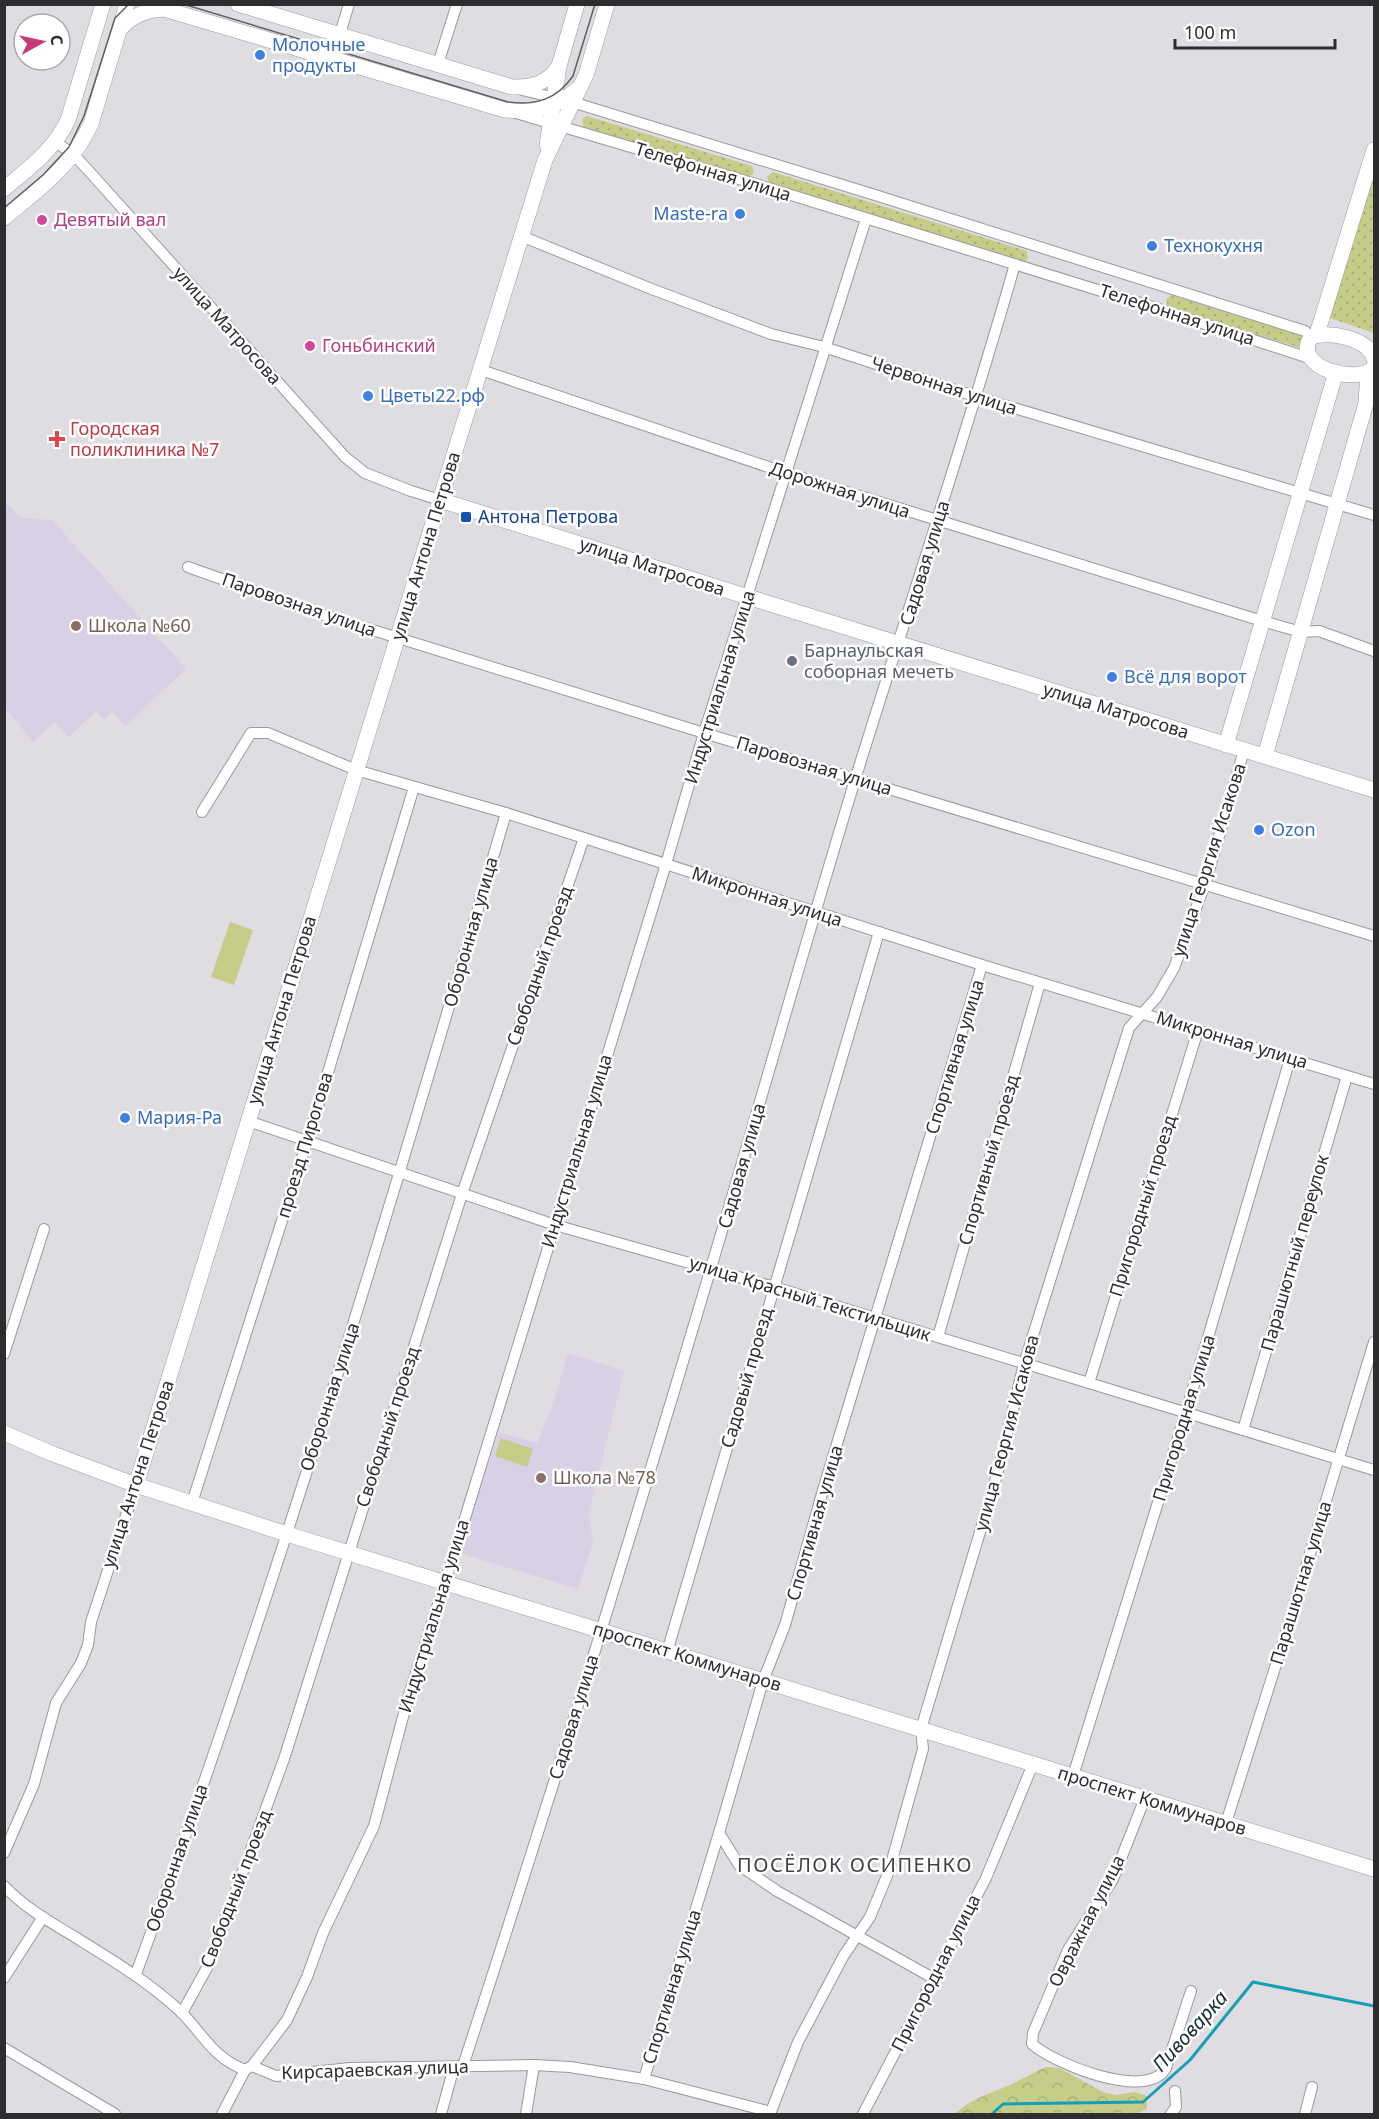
<svg xmlns="http://www.w3.org/2000/svg" width="1379" height="2119" font-family="'Noto Sans',sans-serif">
<style>
.education{fill:#d8d0e5}
.green{fill:url(#green-dots)}
.forest{fill:url(#forest-crowns)}
.pitch{fill:#c5cd89}
.lines{fill:none;stroke-linecap:round;stroke-linejoin:round}
.stream{stroke:#159fb6;stroke-width:3}
.street-casing{stroke:#9a999d;stroke-width:12}
.secondary-casing{stroke:#9a999d;stroke-width:16}
.street{stroke:#fff;stroke-width:10}
.secondary{stroke:#fff;stroke-width:15}
.tram{stroke:#605f61;stroke-width:1.5}
.shop-dot{fill:#3f7fe0;stroke:#fff;stroke-width:2}
.hotel-dot{fill:#d1479c;stroke:#fff;stroke-width:2}
.health-dot{fill:#e0444e;stroke:#fff;stroke-width:2}
.transit-dot{fill:#1a4fb4;stroke:#fff;stroke-width:2}
.education-dot{fill:#8d6e63;stroke:#fff;stroke-width:2}
.worship-dot{fill:#6b7280;stroke:#fff;stroke-width:2}
.labels{text-anchor:middle;stroke-width:5;stroke-linejoin:round;paint-order:stroke}
.shop-label{font-size:18px;fill:#366cbe;stroke:#fff;text-anchor:start}
.street-label{font-size:18px;fill:#2d2c2e;stroke:#fff}
.hotel-label{font-size:18px;fill:#b23c85;stroke:#fff;text-anchor:start}
.health-label{font-size:18px;fill:#be3a42;stroke:#fff;text-anchor:start}
.transit-label{font-size:18px;fill:#164399;stroke:#fff;text-anchor:start}
.education-label{font-size:18px;fill:#785e54;stroke:#fff;text-anchor:start}
.worship-label{font-size:18px;fill:#5b616d;stroke:#fff;text-anchor:start}
.neighbourhood-label{font-size:20px;letter-spacing:1.5px;fill:#434145;stroke:#fff}
.water-label{font-size:20px;font-style:italic;fill:#182d32;stroke:#fff}
</style>
<defs>
<pattern id="green-dots" width="8" height="8" patternUnits="userSpaceOnUse" patternTransform="scale(1.5)"><rect width="8" height="8" fill="#c5cd89"/><path d="M2 2h.1M6 6h.1" fill="none" stroke="#aab077" stroke-width="1.8" stroke-linecap="round"/></pattern>
<pattern id="forest-crowns" width="20" height="18" patternUnits="userSpaceOnUse" patternTransform="scale(1.5)"><rect width="20" height="18" fill="#c5cd89"/><path d="M2 6a3 3 0 1 1 6 0M12 15a3 3 0 1 1 6 0" fill="none" stroke="#aab077"/></pattern>
</defs>
<rect width="100%" height="100%" fill="#dfdde1"/>
<g class="education">
<path d="M 4,501 L 21,518 L 52,520 L 186,669 L 125,726 L 112,712 L 104,719 L 96,711 L 69,737 L 55,722 L 33,742 L 5,708 Z"/>
<path d="M 568,1353 L 624,1371 L 589,1513 L 593,1543 L 578,1589 L 459,1553 L 499,1432 L 537,1443 L 552,1407 Z"/>
</g>
<g class="green">
<path d="M 587,116 L 752,166 L 754,173 L 749,177 L 584,127 L 582,120 Z"/>
<path d="M 1374,160 L 1374,333 L 1327,317 Z"/>
<path d="M 773,172 L 1027,251 L 1028,258 L 1024,262 L 769,184 L 767,177 Z"/>
<path d="M 1171,295 L 1304,336 L 1301,348 L 1168,307 L 1166,300 Z"/>
</g>
<path class="forest" d="M 1046,2067 L 1059,2068 L 1103,2092 L 1115,2095 L 1135,2092 L 1147,2096 L 1147,2109 L 1135,2114 L 955,2114 C 971,2098 992,2093 1012,2084 C 1024,2078 1034,2072 1046,2067 Z"/>
<g class="pitch">
<path d="M 230,922 L 253,930 L 234,985 L 211,977 Z"/>
<path d="M 501,1438 L 533,1449 L 527,1467 L 495,1456 Z"/>
</g>
<g class="lines">
<path class="stream" d="M 992,2114 L 1003,2104 L 1143,2102 L 1190,2060 L 1253,1982 L 1374,2006"/>
<defs>
<g id="street">
<path d="M 340,34 L 349,4"/>
<path d="M 438,64 L 457,4"/>
<path d="M 522,90 L 572,102 L 875,195 L 1305,331 L 1311,337"/>
<path d="M 516,113 L 759,185 L 1156,308 L 1309,358"/>
<path d="M 56,142 L 74,155 L 88,170 L 345,457 L 365,473 L 411,491 L 440,500"/>
<path d="M 521,236 L 649,288 L 771,334 L 824,347 L 977,397 L 1374,515"/>
<path d="M 481,370 L 786,473 L 1262,621 L 1301,632 L 1319,631 L 1374,651"/>
<path d="M 188,567 L 302,608 L 704,733 L 1374,936"/>
<path d="M 202,812 L 251,733 L 268,733 L 356,770 L 506,813 L 982,965 L 1374,1084"/>
<path d="M 248,1121 L 555,1225 L 774,1287 L 1374,1470"/>
<path d="M 938,1337 L 1040,983"/>
<path d="M 4,1354 L 44,1229"/>
<path d="M 1089,1383 L 1198,1030"/>
<path d="M 1243,1430 L 1347,1076"/>
<path d="M 192,1503 L 307,1142 L 414,787"/>
<path d="M 667,1652 L 879,932"/>
<path d="M 1073,1776 L 1186,1412 L 1290,1059"/>
<path d="M 1145,1798 L 1113,1879 L 1068,1950 L 1033,2033 L 1032,2044 C 1053,2063 1147,2102 1166,2068 L 1191,1991"/>
<path d="M 1226,1823 L 1285,1636 L 1374,1342"/>
<path d="M 719,1833 L 739,1865 L 777,1891 L 933,1978"/>
<path d="M 4,1853 L 34,1784 L 56,1703 L 81,1663 L 88,1645 L 91,1622 L 136,1485"/>
<path d="M 4,1886 C 25,1908 50,1922 75,1937 C 112,1960 149,1982 181,2012 C 204,2035 212,2057 245,2070 L 252,2066 L 276,2076 L 350,2068 L 534,2065 L 570,2067 L 644,2079 L 771,2112"/>
<path d="M 136,1974 C 275,1593 392,1203 506,813"/>
<path d="M 4,1978 L 43,1917"/>
<path d="M 182,2013 L 209,1964 L 284,1759 L 462,1194 L 584,838"/>
<path d="M 4,2048 L 115,2114"/>
<path d="M 252,2066 L 287,2020 L 307,1977 L 323,1933 L 374,1826 L 408,1698 L 453,1557 L 666,864 L 704,733 L 866,219"/>
<path d="M 463,2066 C 550,1799 633,1531 713,1261 C 761,1101 806,940 855,780 C 908,608 966,437 1015,264"/>
<path d="M 644,2079 L 719,1833 L 763,1681 L 785,1625 L 823,1490 L 982,965"/>
<path d="M 222,2114 L 245,2070"/>
<path d="M 441,2114 L 454,2067"/>
<path d="M 526,2114 L 534,2065"/>
<path d="M 770,2114 L 798,2042 L 844,1955 L 870,1917 L 889,1871 L 923,1749 L 921,1729 L 997,1475 L 1024,1364 L 1129,1028 L 1157,997 L 1174,968 L 1205,884 L 1244,750"/>
<path d="M 863,2114 L 986,1878 L 1033,1764"/>
<path d="M 1171,2114 L 1176,2107 L 1175,2091"/>
<path d="M 1305,2114 L 1312,2087"/>
</g>
<g id="secondary">
<path d="M 238,4 L 512,87 C 532,88 548,83 559,66"/>
<path d="M 119,30 C 131,16 145,10 164,9 L 505,110 C 532,112 556,109 576,90"/>
<path d="M 547,145 L 559,66 L 577,4"/>
<path d="M 4,189 C 29,168 54,150 68,120 L 103,4"/>
<path d="M 4,218 C 40,188 71,167 91,124 L 127,4"/>
<path d="M 1317,334 L 1374,150"/>
<path d="M 1374,367 C 1359,386 1291,368 1311,337 C 1328,330 1371,339 1374,359"/>
<path d="M 440,500 L 748,597 L 1374,790"/>
<path d="M 1226,745 L 1336,372"/>
<path d="M 1265,756 L 1366,403 L 1368,372"/>
<path d="M 4,1433 L 53,1454 L 136,1485 L 287,1534 L 1374,1869"/>
<path d="M 136,1485 L 545,160 L 586,75 L 607,4"/>
</g>
</defs>
<use href="#street" class="street-casing"/>
<use href="#secondary" class="secondary-casing"/>
<use href="#street" class="street"/>
<use href="#secondary" class="secondary"/>
<g class="tram">
<path d="M 183,4 L 508,102 C 536,106 557,99 573,76 L 595,4"/>
<path d="M 4,208 L 43,175 L 69,147 L 84,116 L 115,18 L 129,4"/>
</g>
</g>
<g class="shop-dot">
<circle cx="260" cy="55" r="6"/>
<circle cx="740" cy="214" r="6"/>
<circle cx="1152" cy="246" r="6"/>
<circle cx="368" cy="396" r="6"/>
<circle cx="1112" cy="677" r="6"/>
<circle cx="1259" cy="830" r="6"/>
<circle cx="125" cy="1118" r="6"/>
</g>
<g class="hotel-dot">
<circle cx="42" cy="220" r="6"/>
<circle cx="310" cy="346" r="6"/>
</g>
<path class="health-dot" d="M54 430h6v6h6v6h-6v6h-6v-6h-6v-6h6z"/>
<rect class="transit-dot" x="460" y="511" width="12" height="12" rx="3"/>
<g class="education-dot">
<circle cx="76" cy="626" r="6"/>
<circle cx="541" cy="1478" r="6"/>
</g>
<circle class="worship-dot" cx="792" cy="661" r="6"/>
<g class="labels">
<g class="shop-label">
<text x="272" y="51">Молочные<tspan x="272" dy="21">продукты</tspan></text>
<text x="728" y="220" text-anchor="end">Maste-ra</text>
<text x="1164" y="252">Технокухня</text>
<text x="380" y="402">Цветы22.рф</text>
<text x="1124" y="683">Всё для ворот</text>
<text x="1271" y="836">Ozon</text>
<text x="137" y="1124">Мария-Ра</text>
</g>
<g class="street-label">
<text transform="translate(713 172) rotate(17)" y="6">Телефонная улица</text>
<text transform="translate(1177 315) rotate(18)" y="6">Телефонная улица</text>
<text transform="translate(227 326) rotate(48)" y="6">улица Матросова</text>
<text transform="translate(944 386) rotate(18)" y="6">Червонная улица</text>
<text transform="translate(840 490) rotate(18)" y="6">Дорожная улица</text>
<text transform="translate(426 546) rotate(-73)" y="6">улица Антона Петрова</text>
<text transform="translate(925 563) rotate(-73)" y="6">Садовая улица</text>
<text transform="translate(652 567) rotate(18)" y="6">улица Матросова</text>
<text transform="translate(299 605) rotate(19)" y="6">Паровозная улица</text>
<text transform="translate(720 687) rotate(-73)" y="6">Индустриальная улица</text>
<text transform="translate(1116 711) rotate(17)" y="6">улица Матросова</text>
<text transform="translate(814 766) rotate(17)" y="6">Паровозная улица</text>
<text transform="translate(1209 860) rotate(-72)" y="6">улица Георгия Исакова</text>
<text transform="translate(767 897) rotate(18)" y="6">Микронная улица</text>
<text transform="translate(471 932) rotate(-74)" y="6">Оборонная улица</text>
<text transform="translate(540 966) rotate(-71)" y="6">Свободный проезд</text>
<text transform="translate(282 1010) rotate(-73)" y="6">улица Антона Петрова</text>
<text transform="translate(1232 1040) rotate(17)" y="6">Микронная улица</text>
<text transform="translate(955 1057) rotate(-73)" y="6">Спортивная улица</text>
<text transform="translate(305 1145) rotate(-73)" y="6">проезд Пирогова</text>
<text transform="translate(577 1151) rotate(-73)" y="6">Индустриальная улица</text>
<text transform="translate(989 1160) rotate(-74)" y="6">Спортивный проезд</text>
<text transform="translate(742 1166) rotate(-74)" y="6">Садовая улица</text>
<text transform="translate(1143 1206) rotate(-73)" y="6">Пригородный проезд</text>
<text transform="translate(1295 1253) rotate(-74)" y="6">Парашютный переулок</text>
<text transform="translate(810 1299) rotate(17)" y="6">улица Красный Текстильщик</text>
<text transform="translate(747 1378) rotate(-74)" y="6">Садовый проезд</text>
<text transform="translate(330 1397) rotate(-72)" y="6">Оборонная улица</text>
<text transform="translate(1184 1418) rotate(-73)" y="6">Пригородная улица</text>
<text transform="translate(388 1427) rotate(-72)" y="6">Свободный проезд</text>
<text transform="translate(1007 1433) rotate(-75)" y="6">улица Георгия Исакова</text>
<text transform="translate(138 1474) rotate(-72)" y="6">улица Антона Петрова</text>
<text transform="translate(815 1523) rotate(-74)" y="6">Спортивная улица</text>
<text transform="translate(1301 1583) rotate(-73)" y="6">Парашютная улица</text>
<text transform="translate(434 1616) rotate(-73)" y="6">Индустриальная улица</text>
<text transform="translate(687 1657) rotate(17)" y="6">проспект Коммунаров</text>
<text transform="translate(574 1717) rotate(-73)" y="6">Садовая улица</text>
<text transform="translate(1152 1801) rotate(17)" y="6">проспект Коммунаров</text>
<text transform="translate(177 1858) rotate(-71)" y="6">Оборонная улица</text>
<text transform="translate(236 1889) rotate(-69)" y="6">Свободный проезд</text>
<text transform="translate(1087 1921) rotate(-63)" y="6">Овражная улица</text>
<text transform="translate(936 1973) rotate(-63)" y="6">Пригородная улица</text>
<text transform="translate(672 1987) rotate(-73)" y="6">Спортивная улица</text>
<text transform="translate(375 2070) rotate(-2)" y="6">Кирсараевская улица</text>
</g>
<g class="hotel-label">
<text x="54" y="226">Девятый вал</text>
<text x="322" y="352">Гоньбинский</text>
</g>
<g class="health-label">
<text x="70" y="435">Городская<tspan x="70" dy="21">поликлиника №7</tspan></text>
</g>
<g class="transit-label">
<text x="478" y="523">Антона Петрова</text>
</g>
<g class="education-label">
<text x="88" y="632">Школа №60</text>
<text x="553" y="1484">Школа №78</text>
</g>
<g class="worship-label">
<text x="804" y="657">Барнаульская<tspan x="804" dy="21">соборная мечеть</tspan></text>
</g>
<g class="neighbourhood-label">
<text x="855" y="1872">ПОСЁЛОК ОСИПЕНКО</text>
</g>
<g class="water-label">
<text transform="translate(1190 2031) rotate(-48)" y="7">Пивоварка</text>
</g>
</g>
<rect width="1379" height="2119" fill="none" stroke="#2d2c2e" stroke-width="12"/>
<g transform="translate(42 42) rotate(82)"><circle r="28" fill="#ffffff" stroke="#ababab" stroke-width="1.5"/>
<path d="M0-4.5L10 22L0 15L-10 22Z" fill="#c43b77"/>
<text y="-9" font-size="16" font-weight="bold" text-anchor="middle" fill="#2d2c2e">С</text>
</g>
<path d="M1175 39v9h160v-9" fill="none" stroke="#2d2c2e" stroke-width="3"/>
<text x="1184" y="39" font-size="18" fill="#2d2c2e" stroke="#ffffff" stroke-width="4.5" paint-order="stroke">100 m</text>
</svg>
